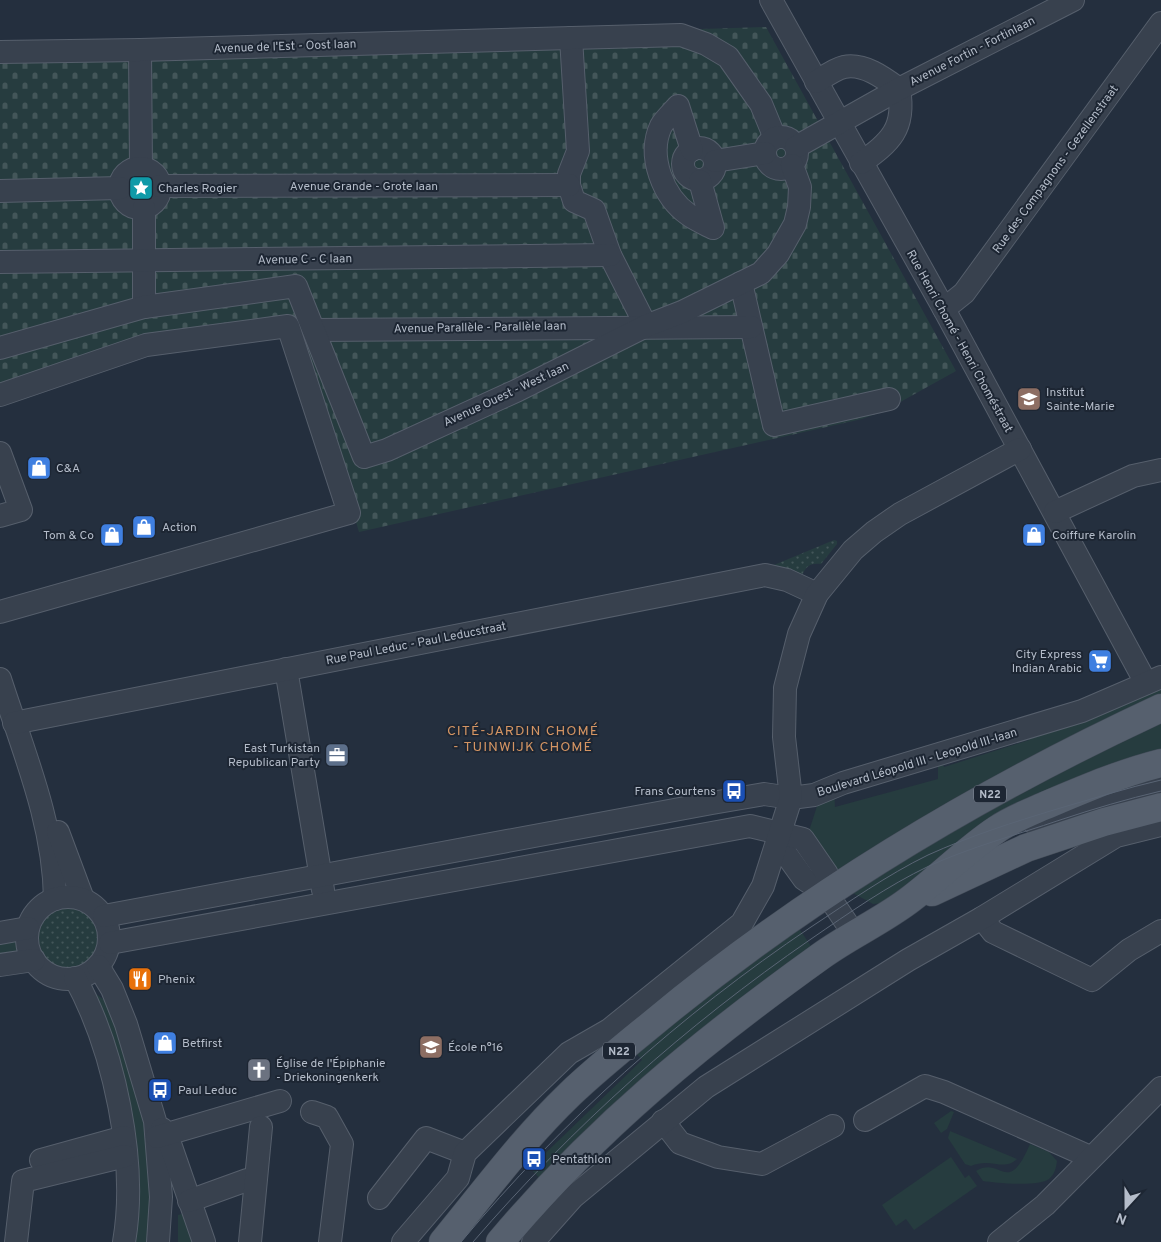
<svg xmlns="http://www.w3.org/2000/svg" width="1161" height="1242" font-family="Overpass,sans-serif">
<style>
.grass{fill:#263c3f}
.cemetery{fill:url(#cemetery-stones)}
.park{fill:url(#park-dots)}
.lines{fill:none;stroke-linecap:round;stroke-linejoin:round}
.minor-casing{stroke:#565f6c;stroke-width:24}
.major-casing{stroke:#414a57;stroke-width:29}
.minor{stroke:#38414e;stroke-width:22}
.major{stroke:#56606e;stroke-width:28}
.tram{stroke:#5a6575;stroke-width:1}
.labels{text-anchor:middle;stroke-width:4;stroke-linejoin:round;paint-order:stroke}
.shield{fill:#1d2633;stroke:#878f9c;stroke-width:1}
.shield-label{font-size:11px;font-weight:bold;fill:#b4bcc9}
.street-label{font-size:12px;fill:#b4bcc9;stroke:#1d2633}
.poi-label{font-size:12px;fill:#b4bcc9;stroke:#1d2633;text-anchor:start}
.neighbourhood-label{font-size:14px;letter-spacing:1px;fill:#d59563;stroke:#1d2633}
</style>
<defs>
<pattern id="cemetery-stones" width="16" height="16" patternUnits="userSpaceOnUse" patternTransform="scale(1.25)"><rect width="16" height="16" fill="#263c3f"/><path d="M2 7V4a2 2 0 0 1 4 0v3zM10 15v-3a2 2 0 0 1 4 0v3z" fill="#435659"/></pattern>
<pattern id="park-dots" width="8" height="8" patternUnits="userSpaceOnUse" patternTransform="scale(1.25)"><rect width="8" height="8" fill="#263c3f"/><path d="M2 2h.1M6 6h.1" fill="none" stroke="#435659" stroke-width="1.8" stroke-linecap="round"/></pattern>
</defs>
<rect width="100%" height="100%" fill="#242f3e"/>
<g class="grass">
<path d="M 1161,685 L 1161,696 L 837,871 L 809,831 L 818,803 L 834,792 L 835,807 L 938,779 L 938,763 L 942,762 L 944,767 L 1029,740 L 1027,735 Z"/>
<path d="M 1161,718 L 1161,758 L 1089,780 L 883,903 L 873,904 L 849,891 L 976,815 Z"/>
<path d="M 796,924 L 813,949 L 542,1181 L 530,1168 L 642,1060 L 633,1050 Z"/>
<path d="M 15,940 L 19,960 L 0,963 L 0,942 Z"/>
<path d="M 89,989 L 110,1004 L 131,1065 L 149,1145 L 151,1242 L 136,1242 L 138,1199 Z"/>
<path d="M 951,1111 L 954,1112 L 947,1129 L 941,1133 L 934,1123 Z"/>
<path d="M 950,1131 L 1017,1159 C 1003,1172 991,1157 971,1166 L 965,1164 L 948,1138 Z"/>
<path d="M 1030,1144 L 1049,1152 L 1057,1161 C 1056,1168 1055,1174 1049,1179 C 1039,1187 996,1183 983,1181 L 976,1171 C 1001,1155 1007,1198 1030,1144 Z"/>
<path d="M 951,1157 L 965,1178 L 969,1175 L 977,1186 L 914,1230 L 906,1219 L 896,1226 L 882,1205 Z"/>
<path d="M 185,1213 L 194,1242 L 178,1242 L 178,1215 Z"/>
</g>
<path class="cemetery" d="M 766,27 L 956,371 L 886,410 L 862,419 L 359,532 L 298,328 L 114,359 L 0,403 L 0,45 L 296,42 Z"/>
<g class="park">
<path d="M 834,540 L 837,541 L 837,544 L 821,564 C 811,563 807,565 802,575 L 774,565 Z"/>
<circle cx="68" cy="937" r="32"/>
</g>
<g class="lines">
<defs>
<g id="minor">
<path d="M 771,0 L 944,309 L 1146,683"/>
<path d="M 571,38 L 578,151 L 569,174 L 569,185 L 574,201 L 594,210 L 610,255 L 646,326"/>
<path d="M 140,50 L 141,168"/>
<path d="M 0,52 L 140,50 L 681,35 L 706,44 L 728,57 L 761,104 L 775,138"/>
<path d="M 816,82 C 824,77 835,69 844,67 C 864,63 884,78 899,89 C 906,129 890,142 861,163"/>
<circle cx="781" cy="153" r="16"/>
<path d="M 796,147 L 899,89 L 1073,0"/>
<circle cx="699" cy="164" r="16"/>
<path d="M 692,150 L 678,106 C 673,112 665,119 661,126 C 647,156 663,197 689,215 C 696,220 705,224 713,228 L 700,181"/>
<path d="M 715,161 L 765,153"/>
<circle cx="140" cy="188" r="20"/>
<path d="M 160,186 L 569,185"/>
<path d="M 0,191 L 120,188"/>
<path d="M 144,208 L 144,307"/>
<path d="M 0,262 L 610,255"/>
<path d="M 741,283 L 774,425 L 889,399"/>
<path d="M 944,309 L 964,293 L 1161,23"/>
<path d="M 314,330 L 751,327"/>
<path d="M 0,348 L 144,307 L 296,286 L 364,457 L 387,450 L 518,390 L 646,326 L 682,312 L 761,273 L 778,254 L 795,224 L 799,207 L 800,187 L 792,165"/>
<path d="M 0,395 L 146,345 L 288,326 L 349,513 L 0,612"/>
<path d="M 0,453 L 21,510 L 0,516"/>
<path d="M 1055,512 L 1133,476 L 1161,470"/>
<path d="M 286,669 L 323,890"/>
<path d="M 0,679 C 23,751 54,822 55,899"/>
<path d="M 14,723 L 765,575 L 787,580 L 817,594"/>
<path d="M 1033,822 L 1161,785"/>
<path d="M 58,832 L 83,899"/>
<path d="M 780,834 L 786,854 L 804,879 L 827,894 L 854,934"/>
<circle cx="68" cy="938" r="41"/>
<path d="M 104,916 L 712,803 L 764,794 L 791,798 L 814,795 L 843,783 L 1082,711 L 1161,677"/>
<path d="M 982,918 L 993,932 L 1092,980 L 1129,950 L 1161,931"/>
<path d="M 0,933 L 28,928"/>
<path d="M 110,943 L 750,826 L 803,839 L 827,874 L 827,894"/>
<path d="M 0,965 L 34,960"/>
<path d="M 98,966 L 112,989 L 126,1024 L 155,1121 L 161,1197 L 158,1242"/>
<path d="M 75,978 C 114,1049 138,1161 124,1242"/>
<path d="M 312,1112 L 327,1117 L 342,1144 L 330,1242"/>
<path d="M 865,1120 L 925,1086 L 944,1092 L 1090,1157"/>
<path d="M 663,1121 L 680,1143 L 718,1157 L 762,1164 L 833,1126"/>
<path d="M 162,1129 L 167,1135 L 204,1242"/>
<path d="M 157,1137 L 280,1101"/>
<path d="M 41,1160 L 124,1137"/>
<path d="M 379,1198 L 426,1138 L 465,1153"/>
<path d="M 189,1201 L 247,1180"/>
<path d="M 16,1242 L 23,1181 L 125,1156"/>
<path d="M 250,1242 L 261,1127"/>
<path d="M 403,1242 L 458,1178 L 465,1153 L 569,1053 L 609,1030 L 742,923 L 763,886 L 791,798 L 784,737 L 785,688 L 799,634 L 817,594 L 853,550 L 874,532 L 900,514 L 1020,449"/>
<path d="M 533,1242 L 573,1197 L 706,1087 L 908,960 L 982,918 L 1116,836 L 1161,825"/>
<path d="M 999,1242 L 1045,1205 L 1161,1088"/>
</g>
<g id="major">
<path d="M 932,892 L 1026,848 L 1104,822 L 1161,807"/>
<path d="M 443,1242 C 484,1192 523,1139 570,1094 C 596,1069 625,1046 653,1023 C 806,896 980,792 1161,708"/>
<path d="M 500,1242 C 596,1128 701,1042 821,956 C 850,935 884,920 912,898 C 941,876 966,850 996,830 C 1010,820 1028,813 1044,806 C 1082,790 1121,773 1161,763"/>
</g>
</defs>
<use href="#minor" class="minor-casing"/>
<use href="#major" class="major-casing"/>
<use href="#minor" class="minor"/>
<use href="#major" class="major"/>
<g class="tram">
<path d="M 461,1242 C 562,1121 680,1015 811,927 C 849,902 887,875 928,855 C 970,836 1014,822 1057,809 C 1092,799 1126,788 1161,780"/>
<path d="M 473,1242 C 573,1126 685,1026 811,939 C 849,913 887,886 929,866 C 971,847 1016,835 1060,820 C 1093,809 1127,799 1161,791"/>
</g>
</g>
<defs>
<symbol id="sight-square" viewBox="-11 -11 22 22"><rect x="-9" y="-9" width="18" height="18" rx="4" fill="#0f9aa8" stroke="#1d2633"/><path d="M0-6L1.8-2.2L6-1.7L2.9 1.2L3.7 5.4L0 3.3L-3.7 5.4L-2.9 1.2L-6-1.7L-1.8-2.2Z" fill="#fff"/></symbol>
<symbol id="school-square" viewBox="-11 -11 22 22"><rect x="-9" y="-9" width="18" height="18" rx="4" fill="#8d6e63" stroke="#1d2633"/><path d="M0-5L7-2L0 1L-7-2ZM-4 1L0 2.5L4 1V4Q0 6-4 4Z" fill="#fff"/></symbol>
<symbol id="shop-square" viewBox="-11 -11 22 22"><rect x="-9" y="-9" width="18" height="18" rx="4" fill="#3f7fe0" stroke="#1d2633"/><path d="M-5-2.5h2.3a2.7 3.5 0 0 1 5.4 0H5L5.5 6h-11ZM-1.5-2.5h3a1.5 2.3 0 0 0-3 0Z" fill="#fff"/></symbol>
<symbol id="supermarket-square" viewBox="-11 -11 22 22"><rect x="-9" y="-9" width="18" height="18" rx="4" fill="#3f7fe0" stroke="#1d2633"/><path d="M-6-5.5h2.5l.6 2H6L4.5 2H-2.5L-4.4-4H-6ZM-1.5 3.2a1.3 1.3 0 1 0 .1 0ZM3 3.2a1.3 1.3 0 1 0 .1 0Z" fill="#fff"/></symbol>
<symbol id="office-square" viewBox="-11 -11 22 22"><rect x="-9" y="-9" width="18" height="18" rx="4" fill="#5c6f8a" stroke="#1d2633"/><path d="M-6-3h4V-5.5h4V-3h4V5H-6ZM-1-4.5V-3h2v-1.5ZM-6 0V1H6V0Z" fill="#fff"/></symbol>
<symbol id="bus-square" viewBox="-11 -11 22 22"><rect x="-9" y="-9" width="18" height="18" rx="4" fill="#1a4fb4" stroke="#1d2633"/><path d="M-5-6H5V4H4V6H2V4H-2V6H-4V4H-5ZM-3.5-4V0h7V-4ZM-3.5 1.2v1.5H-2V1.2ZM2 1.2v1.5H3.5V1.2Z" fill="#fff"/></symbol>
<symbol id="restaurant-square" viewBox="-11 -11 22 22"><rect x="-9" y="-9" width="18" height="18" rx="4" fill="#e8710a" stroke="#1d2633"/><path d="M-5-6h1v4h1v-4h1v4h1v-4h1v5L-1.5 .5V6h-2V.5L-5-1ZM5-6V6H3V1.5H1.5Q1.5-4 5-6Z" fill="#fff"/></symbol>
<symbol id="church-square" viewBox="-11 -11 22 22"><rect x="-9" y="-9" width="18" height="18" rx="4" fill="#6b7280" stroke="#1d2633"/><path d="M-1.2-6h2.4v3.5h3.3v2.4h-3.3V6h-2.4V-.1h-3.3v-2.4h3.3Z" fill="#fff"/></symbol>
</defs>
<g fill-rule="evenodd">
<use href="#sight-square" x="127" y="174" width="28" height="28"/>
<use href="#school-square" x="1015" y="385" width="28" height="28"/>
<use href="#shop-square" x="25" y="454" width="28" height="28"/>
<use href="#shop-square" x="130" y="513" width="28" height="28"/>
<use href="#shop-square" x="98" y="521" width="28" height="28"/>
<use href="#shop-square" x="1020" y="521" width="28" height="28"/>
<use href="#supermarket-square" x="1086" y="647" width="28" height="28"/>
<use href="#office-square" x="323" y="741" width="28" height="28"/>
<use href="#bus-square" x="720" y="777" width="28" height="28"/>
<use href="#restaurant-square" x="126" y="965" width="28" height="28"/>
<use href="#shop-square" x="151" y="1029" width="28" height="28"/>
<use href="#school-square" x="417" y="1033" width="28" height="28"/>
<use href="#church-square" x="245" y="1056" width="28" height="28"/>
<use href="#bus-square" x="146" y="1076" width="28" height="28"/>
<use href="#bus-square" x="520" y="1145" width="28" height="28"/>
</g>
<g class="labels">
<g class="shield">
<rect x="974" y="785.5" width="32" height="17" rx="4"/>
<rect x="603" y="1042.5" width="32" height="17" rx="4"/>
</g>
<g class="shield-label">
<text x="990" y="798">N22</text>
<text x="619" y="1055">N22</text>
</g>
<g class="street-label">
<text transform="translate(285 46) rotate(-2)" y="4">Avenue de l'Est - Oost laan</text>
<text transform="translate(972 51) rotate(-27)" y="4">Avenue Fortin - Fortinlaan</text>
<text transform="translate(1055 169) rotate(-54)" y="4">Rue des Compagnons - Gezellenstraat</text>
<text x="364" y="190">Avenue Grande - Grote laan</text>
<text transform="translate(305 259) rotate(-1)" y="4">Avenue C - C laan</text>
<text transform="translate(480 327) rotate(-1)" y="4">Avenue Parallèle - Parallèle laan</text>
<text transform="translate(960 341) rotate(61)" y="4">Rue Henri Chomé - Henri Choméstraat</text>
<text transform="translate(506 394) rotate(-25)" y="4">Avenue Ouest - West laan</text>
<text transform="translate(416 643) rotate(-11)" y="4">Rue Paul Leduc - Paul Leducstraat</text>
<text transform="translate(917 762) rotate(-17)" y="4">Boulevard Léopold III - Leopold III-laan</text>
</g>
<g class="poi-label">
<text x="158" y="192">Charles Rogier</text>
<text x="1046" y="396">Institut<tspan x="1046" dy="14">Sainte-Marie</tspan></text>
<text x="56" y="472">C&amp;A</text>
<text x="162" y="531">Action</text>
<text x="94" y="539" text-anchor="end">Tom &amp; Co</text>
<text x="1052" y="539">Coiffure Karolin</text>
<text x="1082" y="658" text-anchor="end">City Express<tspan x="1082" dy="14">Indian Arabic</tspan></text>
<text x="320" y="752" text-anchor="end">East Turkistan<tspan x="320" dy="14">Republican Party</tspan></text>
<text x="716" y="795" text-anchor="end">Frans Courtens</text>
<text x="158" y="983">Phenix</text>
<text x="182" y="1047">Betfirst</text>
<text x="448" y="1051">École n°16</text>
<text x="276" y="1067">Église de l'Épiphanie<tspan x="276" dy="14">- Driekoningenkerk</tspan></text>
<text x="178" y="1094">Paul Leduc</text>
<text x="552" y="1163">Pentathlon</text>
</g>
<g class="neighbourhood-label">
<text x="523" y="735">CITÉ-JARDIN CHOMÉ<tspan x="523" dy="16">- TUINWIJK CHOMÉ</tspan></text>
</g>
</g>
<g transform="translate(1126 1207) rotate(201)" stroke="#1d2633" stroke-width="4" paint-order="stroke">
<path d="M0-4L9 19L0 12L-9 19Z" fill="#b4bcc9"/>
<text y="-8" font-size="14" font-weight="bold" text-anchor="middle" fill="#b4bcc9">N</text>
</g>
</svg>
